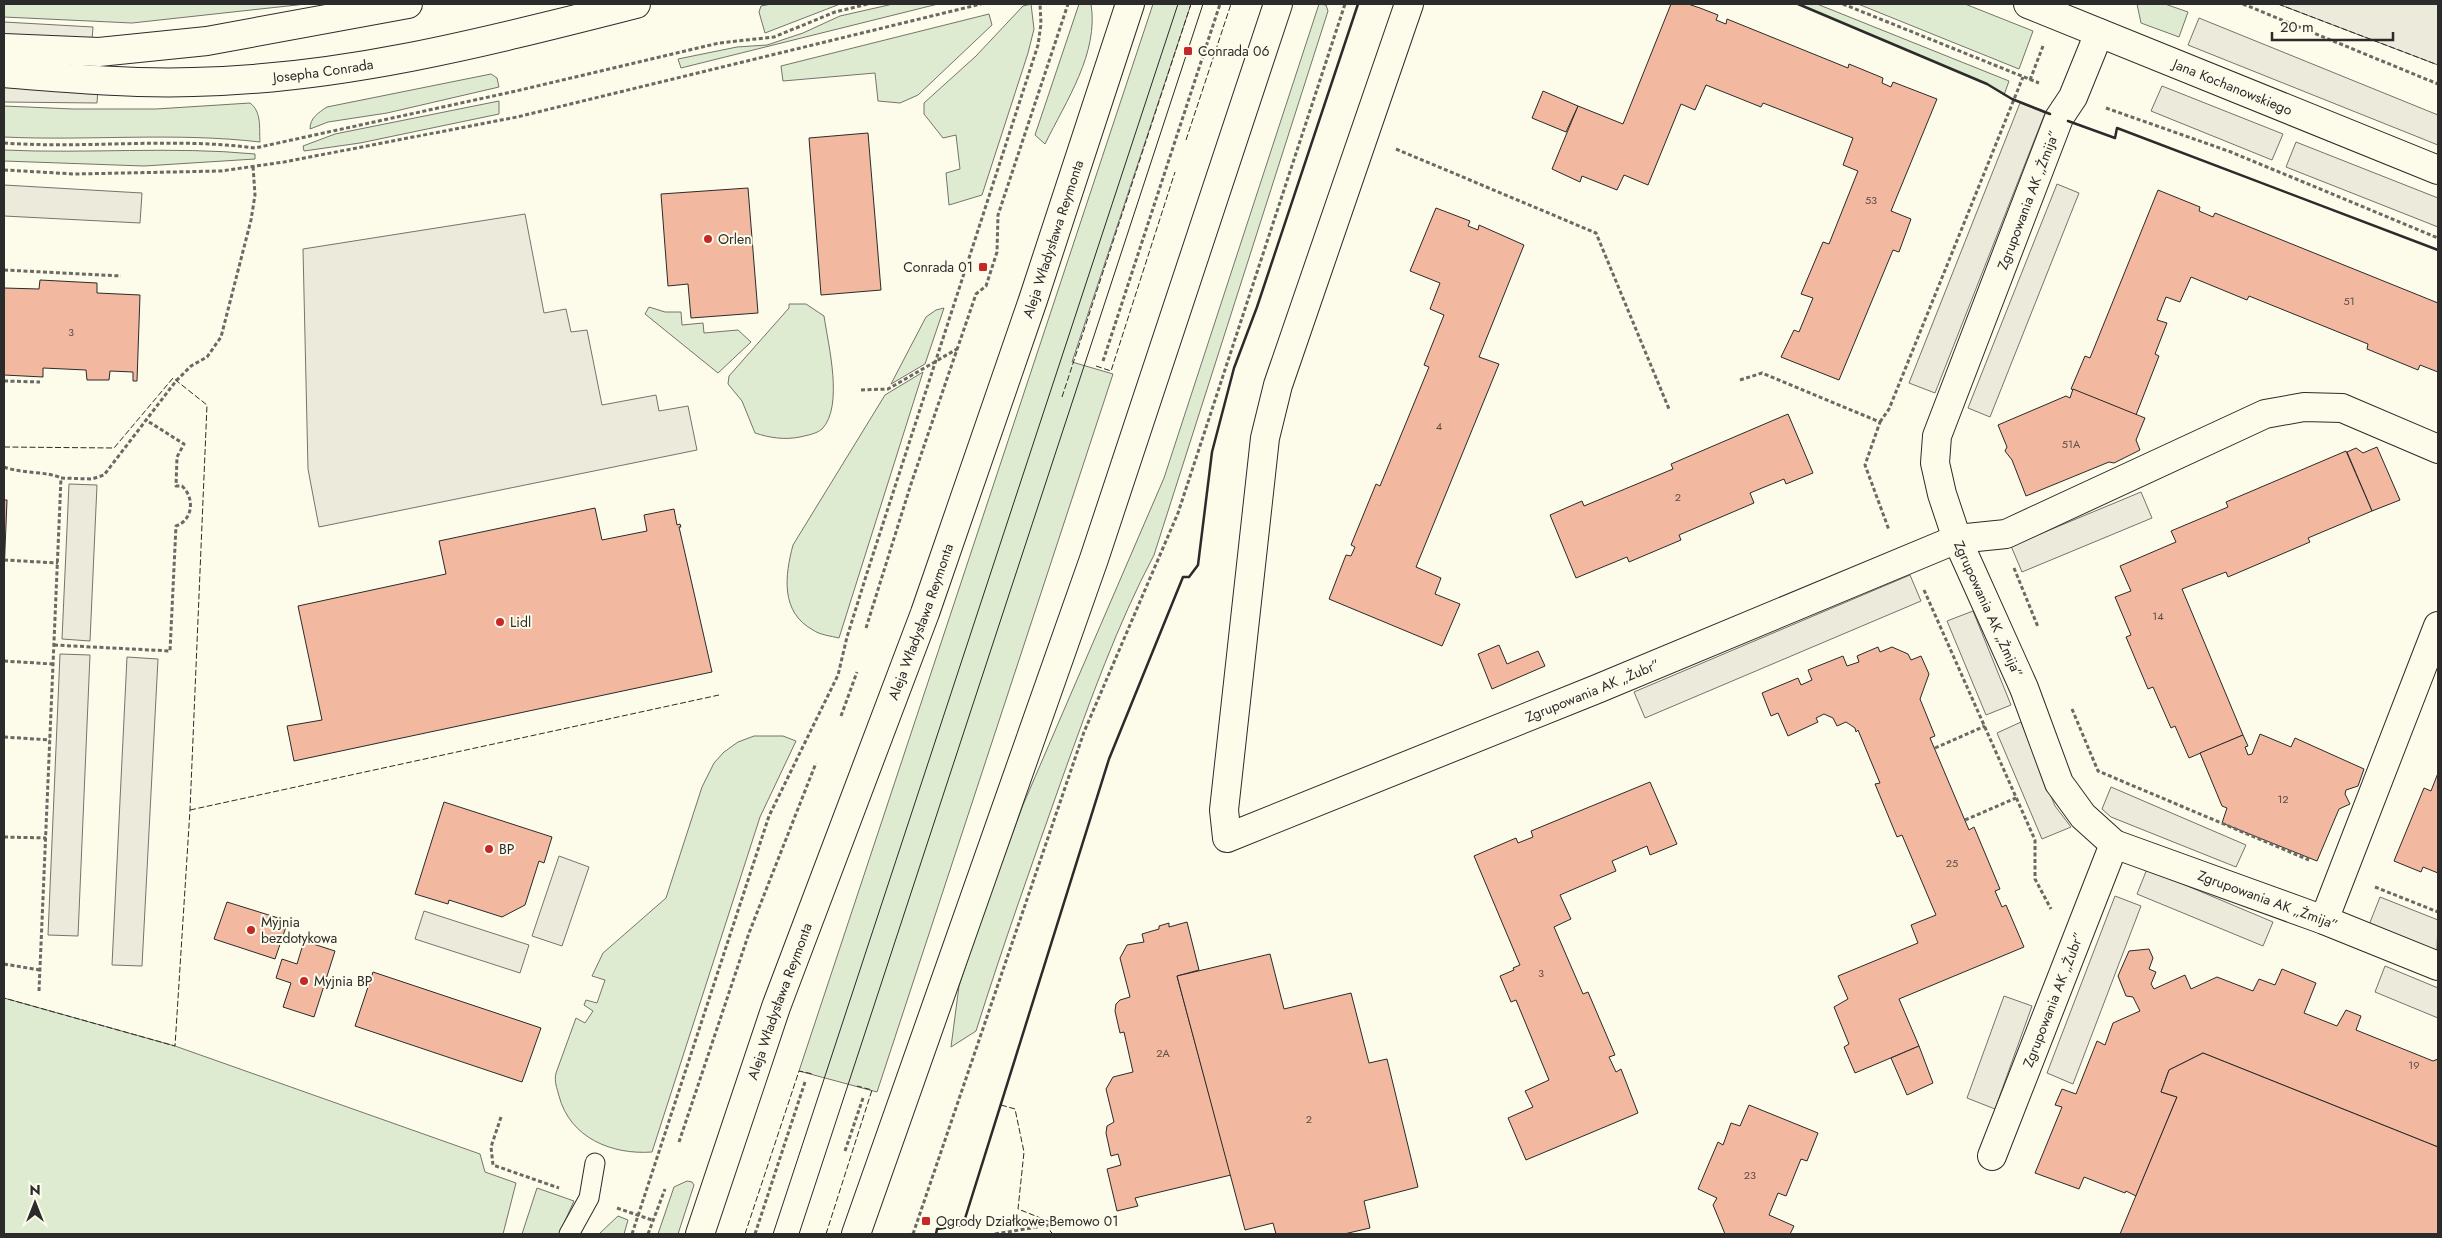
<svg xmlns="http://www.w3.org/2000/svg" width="2442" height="1238" font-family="Jost,sans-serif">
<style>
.green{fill:#deebd1;stroke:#74746e}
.parking{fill:#eceadb;stroke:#74746e}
.building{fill:#f2b8a0;stroke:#2b2b2b}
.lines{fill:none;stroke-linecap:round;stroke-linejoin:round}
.lane-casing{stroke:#2b2b2b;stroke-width:21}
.street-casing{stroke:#2b2b2b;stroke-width:30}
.secondary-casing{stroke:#2b2b2b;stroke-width:30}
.path{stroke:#6a6964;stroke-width:3;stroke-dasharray:4 2.5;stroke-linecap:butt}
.lane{stroke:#fdfbea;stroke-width:19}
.street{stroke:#fdfbea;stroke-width:28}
.secondary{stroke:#fdfbea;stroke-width:28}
.tram{stroke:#2b2b2b;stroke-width:1}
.fence{stroke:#2b2b2b;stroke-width:1;stroke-dasharray:6 2.5;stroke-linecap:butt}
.wall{stroke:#2b2b2b;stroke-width:2.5}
.poi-dot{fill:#c62828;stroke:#fdfbea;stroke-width:2}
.labels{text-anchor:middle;stroke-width:4;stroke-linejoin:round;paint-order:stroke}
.number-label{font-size:11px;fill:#5d4e48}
.poi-label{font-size:14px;fill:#2b2b2b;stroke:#fdfbea;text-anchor:start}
.street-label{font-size:14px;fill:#2b2b2b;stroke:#fdfbea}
</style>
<rect width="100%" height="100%" fill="#fdfbea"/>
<g class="green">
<path d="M 4,4 L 306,4 L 132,23 L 4,17 Z"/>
<path d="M 771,4 L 840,4 L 765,33 L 759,12 L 761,6 Z"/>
<path d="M 893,4 L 938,4 L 681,68 L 678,59 L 737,47 L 767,45 L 803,33 L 840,16 Z"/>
<path d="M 1031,4 L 1034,29 L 1028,53 L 982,195 L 949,205 L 946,173 L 960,169 L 956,135 L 943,138 L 924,114 L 924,103 L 976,56 L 1023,6 Z"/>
<path d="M 1079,4 L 1091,4 C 1099,53 1066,101 1045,144 L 1035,135 Z"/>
<path d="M 1153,4 L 1191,4 L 1072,362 L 1113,374 L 877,1092 L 799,1071 Z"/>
<path d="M 1319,4 L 1326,5 L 1328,11 L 1154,555 C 1117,625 1090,701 1063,776 C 1033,861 1003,945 976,1031 L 951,1047 L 959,986 L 980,922 L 1023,805 L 1164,478 Z"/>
<path d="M 1798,4 L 1817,4 L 2009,81 L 2004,95 L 1987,84 Z"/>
<path d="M 1858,4 L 1965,4 L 2033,31 L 2019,69 Z"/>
<path d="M 2137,4 L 2165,4 L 2188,12 L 2179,37 L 2141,23 Z"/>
<path d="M 989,14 L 992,25 L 918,95 L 900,103 L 878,101 L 875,73 L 783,81 L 781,66 Z"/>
<path d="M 491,74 L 497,78 L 499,87 L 387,113 L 328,122 L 310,129 C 310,118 318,113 327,107 Z"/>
<path d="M 499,101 L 499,114 L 360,143 L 304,151 L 303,146 L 335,134 Z"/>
<path d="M 250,103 C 262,112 259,128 260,142 C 175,132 89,141 4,137 L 4,106 L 73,109 L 156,109 Z"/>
<path d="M 4,150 C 87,154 172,146 255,154 L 255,159 L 144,166 L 4,161 Z"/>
<path d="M 789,304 L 806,304 L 824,316 C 828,344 844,406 822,429 C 816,434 808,435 800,437 C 785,440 770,438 755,433 L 742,401 L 728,384 L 729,376 L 789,308 Z"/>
<path d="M 649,307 L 665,312 L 681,312 L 682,325 L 703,323 L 704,333 L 738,330 L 751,342 L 718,373 L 645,314 Z"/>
<path d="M 944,308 L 925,364 L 891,384 L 926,317 L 936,310 Z"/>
<path d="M 923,372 L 839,638 C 831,636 820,635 813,630 C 780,612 785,575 793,545 L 885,395 Z"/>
<path d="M 754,736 L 783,736 L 796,741 L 760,817 L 652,1152 C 612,1155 570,1138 559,1096 C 557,1088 554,1082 556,1073 L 576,1018 L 585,1023 L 593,1011 L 584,1005 L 586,1000 L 597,1003 L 605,980 L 592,976 L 603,953 L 666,898 L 702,787 L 714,763 L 724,752 L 738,742 Z"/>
<path d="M 4,998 L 175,1046 L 480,1154 L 485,1172 L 516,1183 L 503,1234 L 4,1234 Z"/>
<path d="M 687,1181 L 692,1182 L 694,1185 L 678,1234 L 658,1234 L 674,1187 Z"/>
<path d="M 537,1188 L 574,1201 L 559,1234 L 522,1234 Z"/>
<path d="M 618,1216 L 628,1220 L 624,1234 L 599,1234 Z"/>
</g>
<g class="parking">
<path d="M 2278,4 L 2438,4 L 2438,65 Z"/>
<path d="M 2199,18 L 2438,115 L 2438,145 L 2188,45 Z"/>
<path d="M 4,22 L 93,27 L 92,40 L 4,37 Z"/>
<path d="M 2162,86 L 2283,134 L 2272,160 L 2151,111 Z"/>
<path d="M 4,87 L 98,89 L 97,103 L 4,102 Z"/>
<path d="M 2020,103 L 2045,113 L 1935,393 L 1909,383 Z"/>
<path d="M 2296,142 L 2438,198 L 2438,227 L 2286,167 Z"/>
<path d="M 2057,184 L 2079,193 L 1990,417 L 1968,408 Z"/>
<path d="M 4,185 L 142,193 L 140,223 L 4,216 Z"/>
<path d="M 525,214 L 544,313 L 566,309 L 571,332 L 587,330 L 602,405 L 656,395 L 659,411 L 688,406 L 697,450 L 319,527 L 308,469 L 303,249 Z"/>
<path d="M 69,484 L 97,485 L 90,641 L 62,639 Z"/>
<path d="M 2141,492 L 2152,518 L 2022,572 L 2011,546 Z"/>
<path d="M 1910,575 L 1921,601 L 1645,718 L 1634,692 Z"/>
<path d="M 1973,611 L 2011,705 L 1986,715 L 1947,621 Z"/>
<path d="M 60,654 L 90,655 L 78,936 L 48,935 Z"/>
<path d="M 127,657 L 158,659 L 142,966 L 112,965 Z"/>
<path d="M 2021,722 L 2055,806 L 2071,827 L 2042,839 L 1997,733 Z"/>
<path d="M 2111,787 L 2246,845 L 2236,867 L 2111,817 L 2102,809 Z"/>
<path d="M 559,856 L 589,867 L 562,946 L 532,936 Z"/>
<path d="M 2147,869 L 2273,922 L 2263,946 L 2137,894 Z"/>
<path d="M 2115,896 L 2141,906 L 2073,1084 L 2047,1073 Z"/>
<path d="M 2380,897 L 2438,920 L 2437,951 L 2369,925 Z"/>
<path d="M 424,911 L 529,945 L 520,973 L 415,939 Z"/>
<path d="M 2385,966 L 2438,988 L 2438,1018 L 2375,992 Z"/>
<path d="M 2004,996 L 2032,1006 L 1995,1109 L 1967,1098 Z"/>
</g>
<g class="building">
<path d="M 1671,4 L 1688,4 L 1700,8 L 1718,15 L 1716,20 L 1726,24 L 1727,19 L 1848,68 L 1849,64 L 1883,78 L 1882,83 L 1891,87 L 1893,82 L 1937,99 L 1891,211 L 1911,219 L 1899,252 L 1893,250 L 1839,380 L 1781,357 L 1794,330 L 1799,332 L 1813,298 L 1801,294 L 1823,242 L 1829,244 L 1858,171 L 1843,165 L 1853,138 L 1763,103 L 1761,107 L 1706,85 L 1695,110 L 1681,104 L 1648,185 L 1624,175 L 1617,190 L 1582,176 L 1580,182 L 1552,169 L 1578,106 L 1623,124 Z"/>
<path d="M 1543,91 L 1578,106 L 1566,132 L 1532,118 Z"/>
<path d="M 868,133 L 881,290 L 821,295 L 809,138 Z"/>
<path d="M 748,188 L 758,313 L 691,318 L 688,284 L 668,286 L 661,194 Z"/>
<path d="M 2158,190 L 2200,207 L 2199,211 L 2213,217 L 2215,213 L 2438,303 L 2438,372 L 2420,365 L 2418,370 L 2367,349 L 2368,344 L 2249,296 L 2247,300 L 2191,277 L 2180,302 L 2166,297 L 2157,320 L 2167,323 L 2155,354 L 2159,356 L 2136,415 L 2071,389 L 2085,356 L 2090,358 Z"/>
<path d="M 1436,208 L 1470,221 L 1468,226 L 1478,230 L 1479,225 L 1524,245 L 1479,357 L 1499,364 L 1416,567 L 1441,578 L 1435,594 L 1460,604 L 1442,646 L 1329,599 L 1346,555 L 1351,556 L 1355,547 L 1351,545 L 1376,484 L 1380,486 L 1429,367 L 1424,365 L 1444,315 L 1430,309 L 1440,283 L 1410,271 Z"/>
<path d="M 40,280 L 97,283 L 97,293 L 140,295 L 137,381 L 133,381 L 133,372 L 110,371 L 109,380 L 87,380 L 86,370 L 43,368 L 43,377 L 4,375 L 4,288 L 39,289 Z"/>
<path d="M 2073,389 L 2145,418 L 2136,440 L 2140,450 L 2114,463 L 2109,462 L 2026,496 L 2012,460 L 2005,451 L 2007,447 L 1998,425 L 2066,396 L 2070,398 Z"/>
<path d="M 1788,414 L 1813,473 L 1786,484 L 1784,479 L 1750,493 L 1754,503 L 1679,535 L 1681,540 L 1629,562 L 1627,557 L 1576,578 L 1550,515 L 1582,501 L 1584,506 L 1673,469 L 1671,464 Z"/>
<path d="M 2377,447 L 2400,500 L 2372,511 L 2347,452 L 2356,448 L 2363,453 Z"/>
<path d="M 2346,451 L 2372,511 L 2308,538 L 2310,542 L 2228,577 L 2226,572 L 2182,589 L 2243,735 L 2189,758 L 2175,726 L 2171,728 L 2153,687 L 2148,689 L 2126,637 L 2131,635 L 2115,597 L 2131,591 L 2120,566 L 2176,542 L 2171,531 L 2228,507 L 2226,502 Z"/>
<path d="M 4,500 L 7,500 L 4,574 Z"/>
<path d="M 595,508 L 602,540 L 647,531 L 644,515 L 674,509 L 677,525 L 680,524 L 681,527 L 679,527 L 712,672 L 294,761 L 287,726 L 322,720 L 298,606 L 446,574 L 439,541 Z"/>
<path d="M 1499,645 L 1507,664 L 1538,651 L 1545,666 L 1492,689 L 1478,654 Z"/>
<path d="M 1878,647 L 1880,652 L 1892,647 L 1908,654 L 1911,660 L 1921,656 L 1929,674 L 1920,699 L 1935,736 L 1930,738 L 1969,830 L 1974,827 L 2000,889 L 1995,891 L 2002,907 L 2006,905 L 2024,947 L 1899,999 L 1919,1046 L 1855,1073 L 1844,1047 L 1849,1044 L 1834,1007 L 1848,999 L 1838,976 L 1918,943 L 1911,925 L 1936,915 L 1902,835 L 1897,837 L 1875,784 L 1880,783 L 1858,730 L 1856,732 L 1855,728 L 1846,722 L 1837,726 L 1833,718 L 1824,714 L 1816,718 L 1818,722 L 1788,736 L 1778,713 L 1771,716 L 1762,693 L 1798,678 L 1801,685 L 1812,680 L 1808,670 L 1843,656 L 1847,666 L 1859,662 L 1857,656 Z"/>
<path d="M 2260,734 L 2291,747 L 2295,738 L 2364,769 L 2358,786 L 2346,790 L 2345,794 L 2350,804 L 2339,809 L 2317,861 L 2222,823 L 2227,808 L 2222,806 L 2200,753 L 2243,735 L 2248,746 L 2245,747 L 2248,755 L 2252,754 Z"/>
<path d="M 2438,773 L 2438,873 L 2423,867 L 2421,872 L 2394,861 L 2424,788 L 2431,791 Z"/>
<path d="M 1650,782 L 1677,844 L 1650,855 L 1647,846 L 1612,861 L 1616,871 L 1560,895 L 1571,919 L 1554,927 L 1583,994 L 1588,992 L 1615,1055 L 1609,1057 L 1616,1072 L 1621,1069 L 1638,1113 L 1526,1160 L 1508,1118 L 1533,1107 L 1525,1091 L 1549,1080 L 1516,1000 L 1511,1002 L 1500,976 L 1514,970 L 1513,968 L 1520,965 L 1474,856 L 1516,838 L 1518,843 L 1533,837 L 1531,831 Z"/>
<path d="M 444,802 L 552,837 L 544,863 L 539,861 L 525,905 L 502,917 L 449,900 L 448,904 L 415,894 Z"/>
<path d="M 227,902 L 288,921 L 275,959 L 214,939 Z"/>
<path d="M 1187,922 L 1199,970 L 1177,976 L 1231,1175 L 1135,1198 L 1138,1206 L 1117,1211 L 1107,1169 L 1121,1165 L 1118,1154 L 1111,1156 L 1106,1133 L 1107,1126 L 1114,1122 L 1106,1089 L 1113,1077 L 1133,1072 L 1124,1032 L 1120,1033 L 1115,1011 L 1116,1004 L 1120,1000 L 1130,997 L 1120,958 L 1127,945 L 1144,942 L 1142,934 L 1159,929 L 1159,926 L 1169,923 L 1169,927 Z"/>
<path d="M 304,941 L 335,951 L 314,1017 L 283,1007 L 291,983 L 276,978 L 282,959 L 297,964 Z"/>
<path d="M 2149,949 L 2153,958 L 2149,969 L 2156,972 L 2151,984 L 2154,989 L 2185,975 L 2191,989 L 2217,977 L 2253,991 L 2259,979 L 2275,985 L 2282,969 L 2316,983 L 2304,1013 L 2337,1026 L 2346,1010 L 2361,1016 L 2356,1030 L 2433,1061 L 2438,1059 L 2438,1147 L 2203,1053 L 2169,1070 L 2161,1092 L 2177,1097 L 2136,1196 L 2126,1191 L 2125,1193 L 2084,1177 L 2079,1189 L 2035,1173 L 2062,1107 L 2055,1105 L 2062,1089 L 2076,1094 L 2097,1041 L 2105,1045 L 2113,1023 L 2140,1011 L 2133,997 L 2126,996 L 2118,976 L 2129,951 Z"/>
<path d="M 1270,954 L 1284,1009 L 1351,993 L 1369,1063 L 1387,1059 L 1418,1187 L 1364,1201 L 1370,1228 L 1344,1234 L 1276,1234 L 1273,1223 L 1245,1230 L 1177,976 Z"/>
<path d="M 373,972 L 541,1028 L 522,1082 L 355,1026 Z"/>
<path d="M 1919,1046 L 1933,1083 L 1907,1095 L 1891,1058 Z"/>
<path d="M 2203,1053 L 2438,1147 L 2438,1234 L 2120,1234 L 2177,1097 L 2161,1092 L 2169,1070 Z"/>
<path d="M 1749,1105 L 1818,1133 L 1807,1161 L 1801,1159 L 1786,1196 L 1778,1193 L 1769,1215 L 1794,1226 L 1790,1234 L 1725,1234 L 1713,1205 L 1717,1198 L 1698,1189 L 1718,1142 L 1723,1145 L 1731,1123 L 1740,1126 Z"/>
</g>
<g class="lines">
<defs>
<path id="lane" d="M 569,1234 L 589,1198 L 595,1163"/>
<g id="street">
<path id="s1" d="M 1409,4 L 1278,385 L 1265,438 L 1224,810 L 1227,838 L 1597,689 L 1957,539 L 2006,534 L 2265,414 L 2304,407 L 2342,408 L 2438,449"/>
<path id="s2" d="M 2099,33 L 2073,97 L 2059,118 L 1937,436 L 1935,463 L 1942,494 L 1957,539 L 2024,688 L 2059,783 L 2083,816 L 2114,844 L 2324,920 L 2438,966"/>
<path d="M 2324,920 L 2438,626"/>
<path id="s3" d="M 1992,1156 L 2114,844"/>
</g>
<g id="secondary">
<path id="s4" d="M 2028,4 L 2438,170"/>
<path d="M 4,48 L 99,52 L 207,41 L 408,4"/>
<path id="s5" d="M 4,73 C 65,78 132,84 193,82 C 344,79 490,41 636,4"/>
<path id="s6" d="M 700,1234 L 776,1007 L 925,613 L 1033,300 L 1130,4"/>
<path d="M 856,1234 L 1094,559 L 1278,4"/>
</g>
</defs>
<use href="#lane" class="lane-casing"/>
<use href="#street" class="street-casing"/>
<use href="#secondary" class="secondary-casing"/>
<g class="path">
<path d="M 1843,4 L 2039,83"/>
<path d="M 2243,4 L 2438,84"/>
<path d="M 2030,80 L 2043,46"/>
<path d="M 2106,108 L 2231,152 L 2438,238"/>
<path d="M 4,143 C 87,149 172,137 255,148 L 516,91 L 719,43 L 774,37 L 835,12 L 868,4"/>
<path d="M 1396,149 L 1596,233 L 1669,409"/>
<path d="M 4,170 L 75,174 L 221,171 L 284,162 L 517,117 L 981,4"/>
<path d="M 4,270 L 121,276"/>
<path d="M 1103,361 L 1220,4"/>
<path d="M 1740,380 L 1762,373 L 1880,422 L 1865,465 L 1889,530"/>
<path d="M 4,381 L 40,382"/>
<path d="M 861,390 L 888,389 L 957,349"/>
<path d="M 1880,422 L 1889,409 L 2023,77"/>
<path d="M 4,467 C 23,474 47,471 61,478"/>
<path d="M 4,560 L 58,563"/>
<path d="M 2014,568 L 2038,627"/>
<path d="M 1924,590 L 2035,840 L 2035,879 L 2051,909"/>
<path d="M 866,628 L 911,484 L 976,294 L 986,286 L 997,252 L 998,215 L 1068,4"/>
<path d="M 54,645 L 170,651 L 176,526 C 193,520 195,498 182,486 L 176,486 L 177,457 L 184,444 L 146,420"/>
<path d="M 4,661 L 53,664"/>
<path d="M 2072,709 L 2098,771 L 2309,860"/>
<path d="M 841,716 L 857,672"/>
<path d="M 4,737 L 50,740"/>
<path d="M 1935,748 L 1985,726"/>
<path d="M 1965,820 L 2016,798"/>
<path d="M 4,837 L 46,838"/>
<path d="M 2375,887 L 2438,912"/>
<path d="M 4,964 L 40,970"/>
<path d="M 39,991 L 61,478 L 92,479 L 104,475 L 176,381 L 191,366 L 207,357 L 221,337 L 251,220 L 255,195 L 253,166"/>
<path d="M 501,1117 L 491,1147 L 493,1165 L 559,1188"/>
<path d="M 679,1142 L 749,933 L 816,763"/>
<path d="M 845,1151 L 863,1098"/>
<path d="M 617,1208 L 652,1220"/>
<path d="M 632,1234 L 769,816 L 838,675 L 847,637 L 867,573 L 1038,45 L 1041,24 L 1040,4"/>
<path d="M 648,1234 L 665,1189"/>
<path d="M 755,1234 L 805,1082"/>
<path d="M 913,1234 L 1084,732 L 1178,513 L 1345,4"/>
<path d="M 995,1234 L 1073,1221"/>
</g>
<use href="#lane" class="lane"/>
<use href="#street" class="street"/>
<use href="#secondary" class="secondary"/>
<g class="tram">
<path d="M 773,1234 L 1178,4"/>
<path d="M 799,1234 L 1203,4"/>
</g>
<g class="fence">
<path d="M 2278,4 L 2438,65"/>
<path d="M 1186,140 L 1231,4"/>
<path d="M 1096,366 L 1111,371 L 1175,172"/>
<path d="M 1062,397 L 1191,4"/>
<path d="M 4,447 L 114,448 L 173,378 L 207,405 L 190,810 L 175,1046 L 4,998"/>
<path d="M 190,810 L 719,695"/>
<path d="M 1001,1105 L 1015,1109 L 1024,1152 L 1018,1209 L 1053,1223 L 1050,1231 L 1053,1234"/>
<path d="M 745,1234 L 799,1071 L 813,1074"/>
<path d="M 826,1234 L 872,1090 L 857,1086"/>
</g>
<g class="wall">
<path d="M 1798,4 L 1987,84 L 2012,99 L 2050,114"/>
<path d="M 2068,121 L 2115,138 L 2117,128 L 2438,250"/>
<path d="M 936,1234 L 937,1229 L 963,1225 L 1109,759 L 1183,577 L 1189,577 L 1198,565 L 1212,452 L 1234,368 L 1257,307 L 1358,4"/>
</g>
</g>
<g class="poi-dot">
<rect x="1183" y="46" width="10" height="10" rx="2.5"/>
<circle cx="708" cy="239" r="5"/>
<rect x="978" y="262" width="10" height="10" rx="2.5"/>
<circle cx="500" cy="622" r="5"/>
<circle cx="489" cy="849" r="5"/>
<circle cx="251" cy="930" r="5"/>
<circle cx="304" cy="981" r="5"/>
<rect x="921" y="1216" width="10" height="10" rx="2.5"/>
</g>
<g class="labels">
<g class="number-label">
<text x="1871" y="204">53</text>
<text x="2349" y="305">51</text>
<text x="71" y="336">3</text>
<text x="1439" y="430">4</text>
<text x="2071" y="448">51A</text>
<text x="1678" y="501">2</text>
<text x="2158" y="620">14</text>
<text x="2283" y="803">12</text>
<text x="1952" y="867">25</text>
<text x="1541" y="977">3</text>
<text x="1163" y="1057">2A</text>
<text x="2414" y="1069">19</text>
<text x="1309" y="1123">2</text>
<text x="1750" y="1179">23</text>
</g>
<g class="poi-label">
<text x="1198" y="56">Conrada 06</text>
<text x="718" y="244">Orlen</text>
<text x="973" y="272" text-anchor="end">Conrada 01</text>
<text x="510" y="627">Lidl</text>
<text x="499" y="854">BP</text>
<text x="261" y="927">Myjnia<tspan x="261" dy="16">bezdotykowa</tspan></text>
<text x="314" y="986">Myjnia BP</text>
<text x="936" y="1226">Ogrody Działkowe Bemowo 01</text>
</g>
<g class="street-label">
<text dy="5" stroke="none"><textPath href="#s5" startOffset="320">Josepha Conrada</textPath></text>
<text dy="5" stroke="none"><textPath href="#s4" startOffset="221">Jana Kochanowskiego</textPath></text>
<text transform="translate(2028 200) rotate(-69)" y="5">Zgrupowania AK „Żmija”</text>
<text dy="5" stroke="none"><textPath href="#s6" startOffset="1056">Aleja Władysława Reymonta</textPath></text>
<text dy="5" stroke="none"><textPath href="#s2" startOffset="618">Zgrupowania AK „Żmija”</textPath></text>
<text dy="5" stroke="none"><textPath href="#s6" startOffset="651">Aleja Władysława Reymonta</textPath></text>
<text dy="5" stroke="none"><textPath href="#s1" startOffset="1254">Zgrupowania AK „Żubr”</textPath></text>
<text dy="5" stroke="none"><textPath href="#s2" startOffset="1052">Zgrupowania AK „Żmija”</textPath></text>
<text dy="5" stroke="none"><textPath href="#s3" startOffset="168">Zgrupowania AK „Żubr”</textPath></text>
<text dy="5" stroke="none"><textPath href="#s6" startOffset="246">Aleja Władysława Reymonta</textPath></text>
</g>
</g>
<rect width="2442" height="1238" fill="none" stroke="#2b2b2b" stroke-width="10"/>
<g transform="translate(35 1203)" stroke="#fdfbea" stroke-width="4" paint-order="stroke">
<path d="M0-4L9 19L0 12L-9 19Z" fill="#2b2b2b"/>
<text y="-8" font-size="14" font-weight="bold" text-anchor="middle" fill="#2b2b2b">N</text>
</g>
<path d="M2272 32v8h121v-8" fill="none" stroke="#2b2b2b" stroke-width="2.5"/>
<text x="2280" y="32" font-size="15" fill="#2b2b2b" stroke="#fdfbea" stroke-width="4" paint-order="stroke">20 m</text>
</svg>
